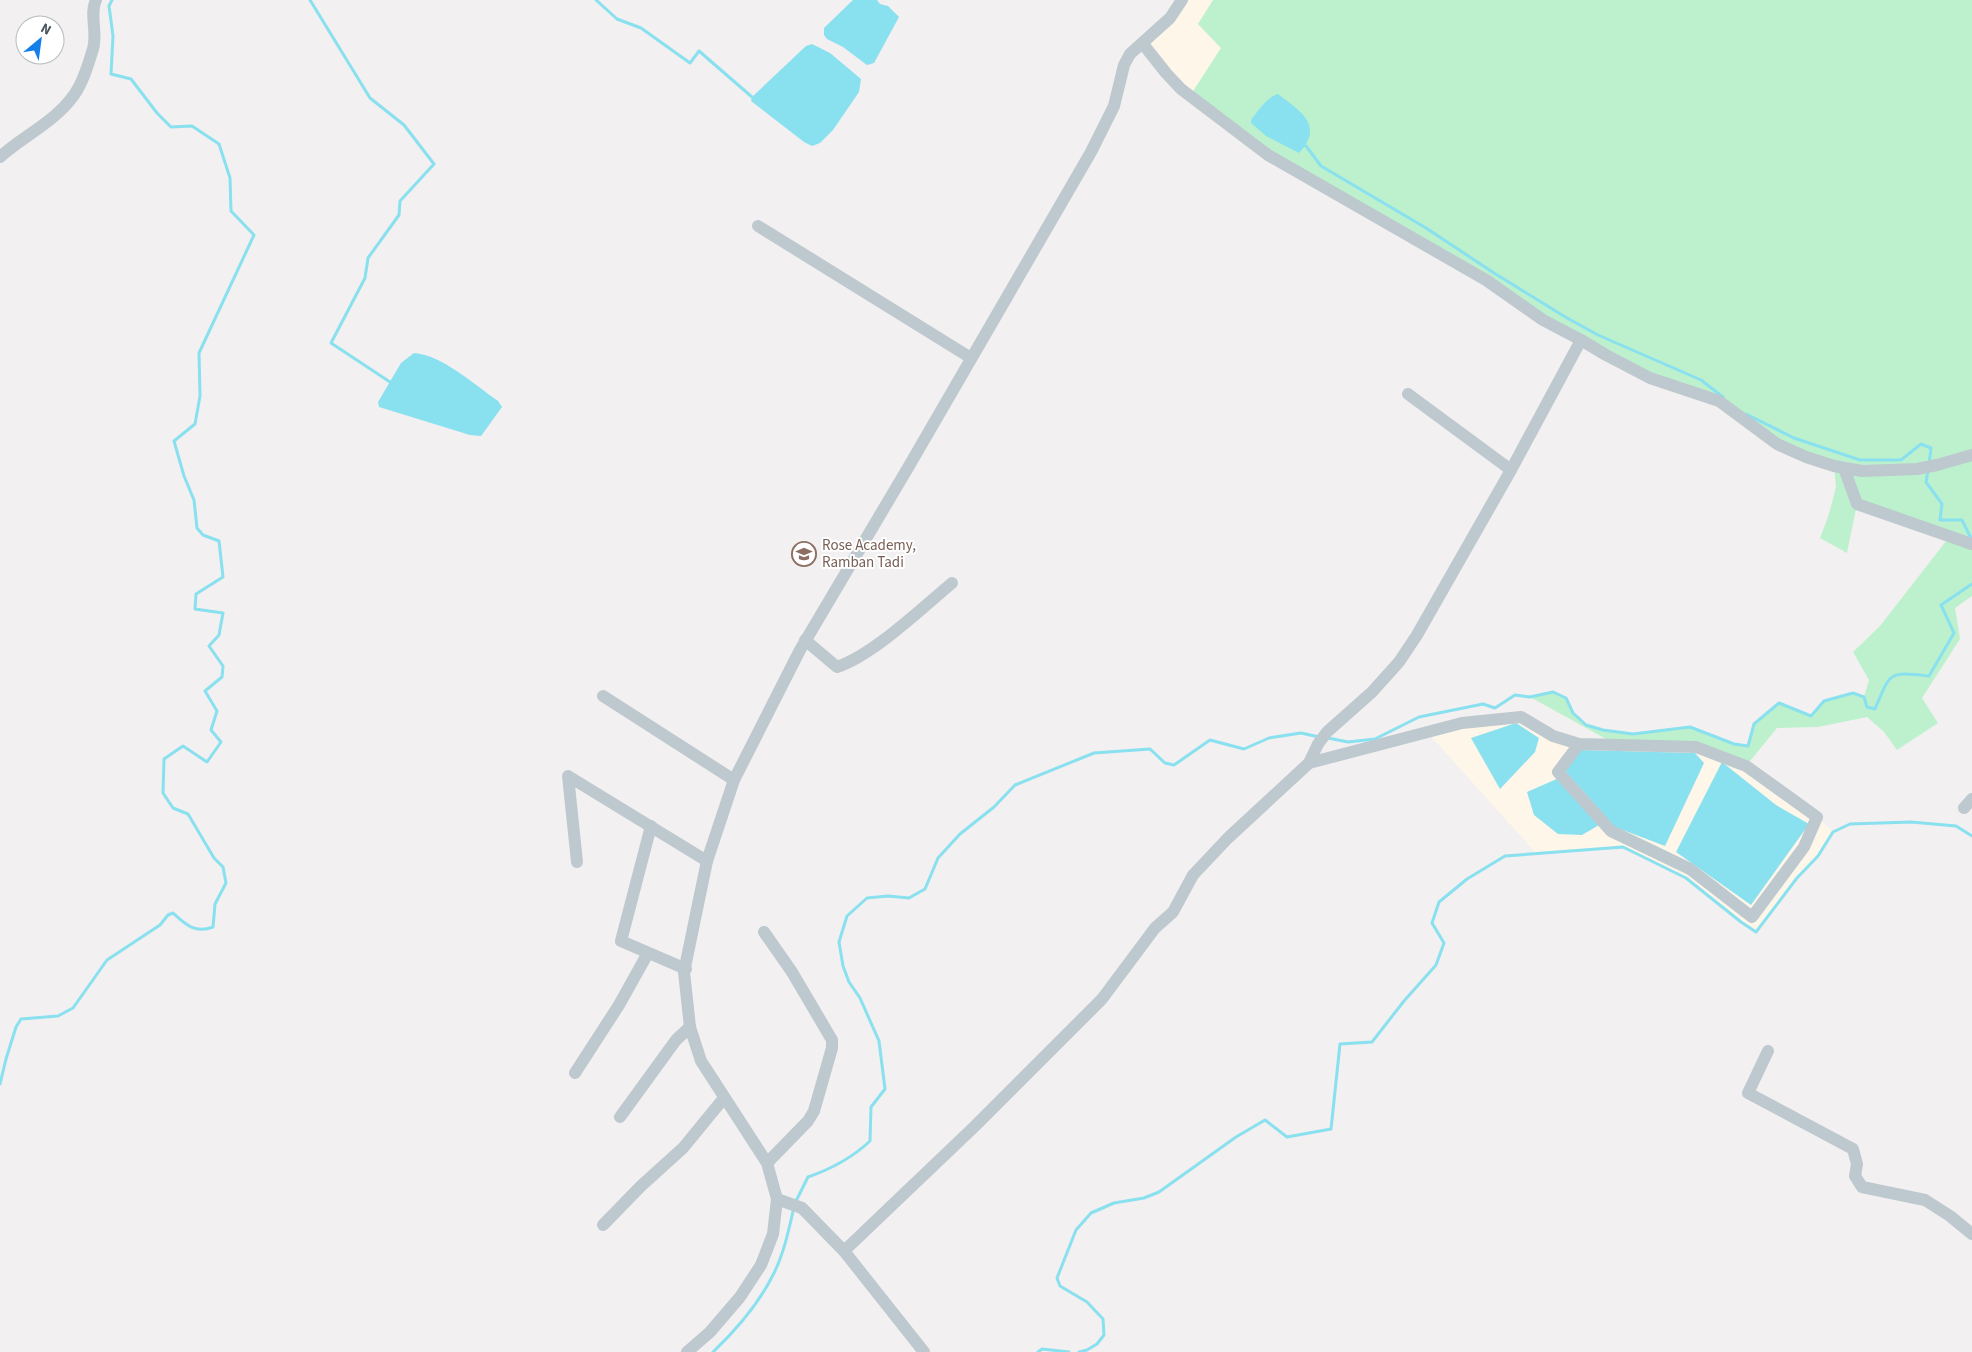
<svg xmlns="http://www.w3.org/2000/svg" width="1972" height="1352" font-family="'Source Sans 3',sans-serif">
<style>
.commercial{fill:#fdf6e9}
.green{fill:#bdf1ce}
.water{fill:#89e0ef}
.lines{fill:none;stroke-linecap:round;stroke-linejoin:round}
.stream{stroke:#89e0ef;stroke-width:3}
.minor{stroke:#bdc8cf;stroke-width:12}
.labels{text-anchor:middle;stroke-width:4;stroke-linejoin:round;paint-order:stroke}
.education-label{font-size:15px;fill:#785e54;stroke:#fff;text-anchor:start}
</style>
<rect width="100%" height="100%" fill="#f2f0f0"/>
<g class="commercial">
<path d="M 1178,0 L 1213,0 L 1198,24 L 1221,48 L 1190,96 L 1143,44 Z"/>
<path d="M 1521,717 L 1553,736 L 1693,747 L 1746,766 L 1817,817 L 1833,832 L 1818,856 L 1797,878 L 1756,932 L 1741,922 L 1686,878 L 1623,847 L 1535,852 L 1427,732 Z"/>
</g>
<path class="green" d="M 1213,0 L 1972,0 L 1972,596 L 1955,608 L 1960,639 L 1922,698 L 1938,723 L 1897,750 L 1884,732 L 1867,717 L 1818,727 L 1777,728 L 1746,766 L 1696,747 L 1617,745 L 1530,697 L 1553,692 L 1566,698 L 1573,713 L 1586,725 L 1603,730 L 1630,733 L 1690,727 L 1734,744 L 1748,746 L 1754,724 L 1779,703 L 1811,716 L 1824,701 L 1853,693 L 1864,697 L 1869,680 L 1853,652 L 1880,626 L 1950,536 L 1857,504 L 1847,553 L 1820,538 L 1829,514 L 1836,487 L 1834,466 L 1806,457 L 1719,401 L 1650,378 L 1312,181 L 1190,96 L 1221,48 L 1198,24 Z"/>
<g class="water">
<path d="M 853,0 L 877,0 L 880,4 L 888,6 L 899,17 L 874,63 L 867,65 L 843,47 L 827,39 L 824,35 L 824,28 Z"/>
<path d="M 812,44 L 830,53 L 861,79 L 859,92 L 833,130 L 820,143 L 812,146 L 804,142 L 751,101 L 752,97 L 806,46 Z"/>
<path d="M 1278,94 C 1300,111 1325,125 1299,153 L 1266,136 L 1251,123 L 1251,120 C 1258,111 1267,97 1278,94 Z"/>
<path d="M 414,353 C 442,355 475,385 498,401 L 502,407 L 481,436 L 470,435 L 379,407 L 378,402 L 401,363 Z"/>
<path d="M 1516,723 L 1539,738 L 1535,752 L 1500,789 L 1471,738 Z"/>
<path d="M 1580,750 L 1695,753 L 1704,763 L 1665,846 L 1615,827 L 1565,771 Z"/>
<path d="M 1722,762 L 1776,805 L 1809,824 L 1751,905 L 1676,852 Z"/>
<path d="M 1559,778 L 1599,825 L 1582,835 L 1558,834 L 1534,815 L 1527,792 Z"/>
</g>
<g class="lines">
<g class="stream">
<path d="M 310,0 L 370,98 L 404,125 L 434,164 L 400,201 L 399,215 L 368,258 L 365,278 L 331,343 L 390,382"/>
<path d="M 596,0 L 617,19 L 641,28 L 690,63 L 699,51 L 752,97"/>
<path d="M 1306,146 L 1321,166 L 1426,228 L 1494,273 L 1567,318 L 1598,335 L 1701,380 L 1723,397"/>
<path d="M 1746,414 L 1794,438 L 1860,460 L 1901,460 L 1921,444 L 1931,448 L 1929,464"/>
<path d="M 1928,471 L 1926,482 L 1942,504 L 1940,520 L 1962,520 L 1972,540"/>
<path d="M 1328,738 L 1348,742 L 1375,739 L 1419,717 L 1483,704 L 1495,708 L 1515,695 L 1530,697 L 1553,692 L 1566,698 L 1573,713 L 1586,725 L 1603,730 L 1633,734 L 1690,727 L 1734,744 L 1748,746 L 1754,724 L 1779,703 L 1811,716 L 1824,701 L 1853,693 L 1864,697 L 1867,707 L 1875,709 C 1891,671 1888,672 1929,676 L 1954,633 L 1941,605 L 1972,584"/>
<path d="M 0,1084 L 6,1059 L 16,1027 L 21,1019 L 58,1016 L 73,1008 L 107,960 L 160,925 L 168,915 L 173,913 C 185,924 195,934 213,927 L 215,904 L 226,883 L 223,867 L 214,858 L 188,814 L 173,808 L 163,793 L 164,759 L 183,746 L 207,762 L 221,742 L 211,730 L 217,711 L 205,691 L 222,677 L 223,666 L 209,646 L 219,635 L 223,613 L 195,609 L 196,594 L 223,577 L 219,541 L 203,535 L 197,528 L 194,500 L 184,476 L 174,441 L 195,424 L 200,396 L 199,353 L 254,235 L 231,211 L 230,178 L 219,144 L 192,126 L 171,127 L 157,113 L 131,79 L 111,74 L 113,36 L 109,6 L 112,0"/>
<path d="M 796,1201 L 808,1177 C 831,1169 853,1157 870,1141 L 871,1107 L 885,1089 L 879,1041 L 860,998 L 849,982 L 843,966 L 839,942 L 847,916 L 867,898 L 888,896 L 909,898 L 925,889 L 938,858 L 960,834 L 994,807 L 1015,785 L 1094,753 L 1150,749 L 1165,763 L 1174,765 L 1210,740 L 1244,749 L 1269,738 L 1301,733 L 1319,737"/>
<path d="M 713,1352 C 736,1330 760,1302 774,1273 C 784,1253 789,1229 794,1207"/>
<path d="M 1038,1352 L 1042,1349 L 1069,1352"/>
<path d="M 1079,1352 L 1087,1350 L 1097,1344 L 1104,1335 L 1103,1319 L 1087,1302 L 1060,1286 L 1057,1278 L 1076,1230 L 1091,1213 L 1114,1203 L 1144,1198 L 1159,1192 L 1236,1137 L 1265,1120 L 1287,1137 L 1331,1129 L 1340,1044 L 1372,1042 L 1404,1001 L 1436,965 L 1444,943 L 1432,923 L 1439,902 L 1467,879 L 1505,856 L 1623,847 L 1686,878 L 1741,922 L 1756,932 L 1797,878 L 1818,856 L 1833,832 L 1850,824 L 1911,822 L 1956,826 L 1972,836"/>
</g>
<g class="minor">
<path d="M 1143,44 L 1166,73 L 1181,89 L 1268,155 L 1486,280 L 1543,320 L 1581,340 L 1606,355 L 1650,378 L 1719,401 L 1777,444 L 1806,457 L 1834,466 L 1862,471 L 1917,469 L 1937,465 L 1972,455"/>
<path d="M 0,157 C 23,136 55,122 74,95 C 83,82 88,65 93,49 C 98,32 89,15 96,0"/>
<path d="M 758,226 L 971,358"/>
<path d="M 1408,394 L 1511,470"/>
<path d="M 1844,468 L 1857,504 L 1972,544"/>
<path d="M 805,640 L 837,667 C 873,655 921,609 952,583"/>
<path d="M 603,696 L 734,780"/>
<path d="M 1309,763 L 1462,723 L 1521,717 L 1553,736 L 1579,744 L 1696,747 L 1746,766 L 1817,817 L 1804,847 L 1752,917 L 1690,869 L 1611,831 L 1558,772 L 1579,744"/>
<path d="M 1964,808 L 1972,799"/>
<path d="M 651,826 L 621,941 L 686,969"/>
<path d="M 577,862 L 568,776 L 707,861"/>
<path d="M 764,932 L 792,972 L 832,1040 L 832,1048 L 814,1111 L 808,1121 L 767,1163"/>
<path d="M 1768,1051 L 1748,1093 L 1853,1149 L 1857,1164 L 1855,1176 L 1862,1187 L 1925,1200 L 1950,1216 L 1972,1234"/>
<path d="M 575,1073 L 619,1005 L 648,953"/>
<path d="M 620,1117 L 676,1040 L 690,1027"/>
<path d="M 777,1199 L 802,1208 L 844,1251 L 924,1352"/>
<path d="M 603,1225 L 641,1186 L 683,1148 L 724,1098"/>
<path d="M 844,1251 L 974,1127 L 1102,999 L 1155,928 L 1173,912 L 1193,875 L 1228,838 L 1309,763 L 1318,744 L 1327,732 L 1372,692 L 1399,662 L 1417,635 L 1511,470 L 1581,340"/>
<path d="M 687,1352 L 710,1332 L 740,1297 L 761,1265 L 773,1234 L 777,1199 L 767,1163 L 701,1061 L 690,1027 L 684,972 L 707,861 L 734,780 L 800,650 L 909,466 L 1091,152 L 1114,106 L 1124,65 L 1130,54 L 1170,18 L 1182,0"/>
</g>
</g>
<defs>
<symbol id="school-ring" viewBox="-11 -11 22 22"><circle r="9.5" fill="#fff" stroke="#8d6e63" stroke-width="1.5"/><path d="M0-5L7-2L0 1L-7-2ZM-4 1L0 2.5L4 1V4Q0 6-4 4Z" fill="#8d6e63"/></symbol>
</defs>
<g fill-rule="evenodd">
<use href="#school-ring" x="790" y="540" width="28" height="28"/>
</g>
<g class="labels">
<g class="education-label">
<text x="822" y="550">Rose Academy,<tspan x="822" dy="17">Ramban Tadi</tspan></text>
</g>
</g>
<g transform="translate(40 40) rotate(29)"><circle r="24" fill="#ffffff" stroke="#b5bbbf"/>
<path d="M0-4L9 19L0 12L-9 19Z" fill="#147fe8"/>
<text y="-8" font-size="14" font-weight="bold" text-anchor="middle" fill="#47555e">N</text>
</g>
</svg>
